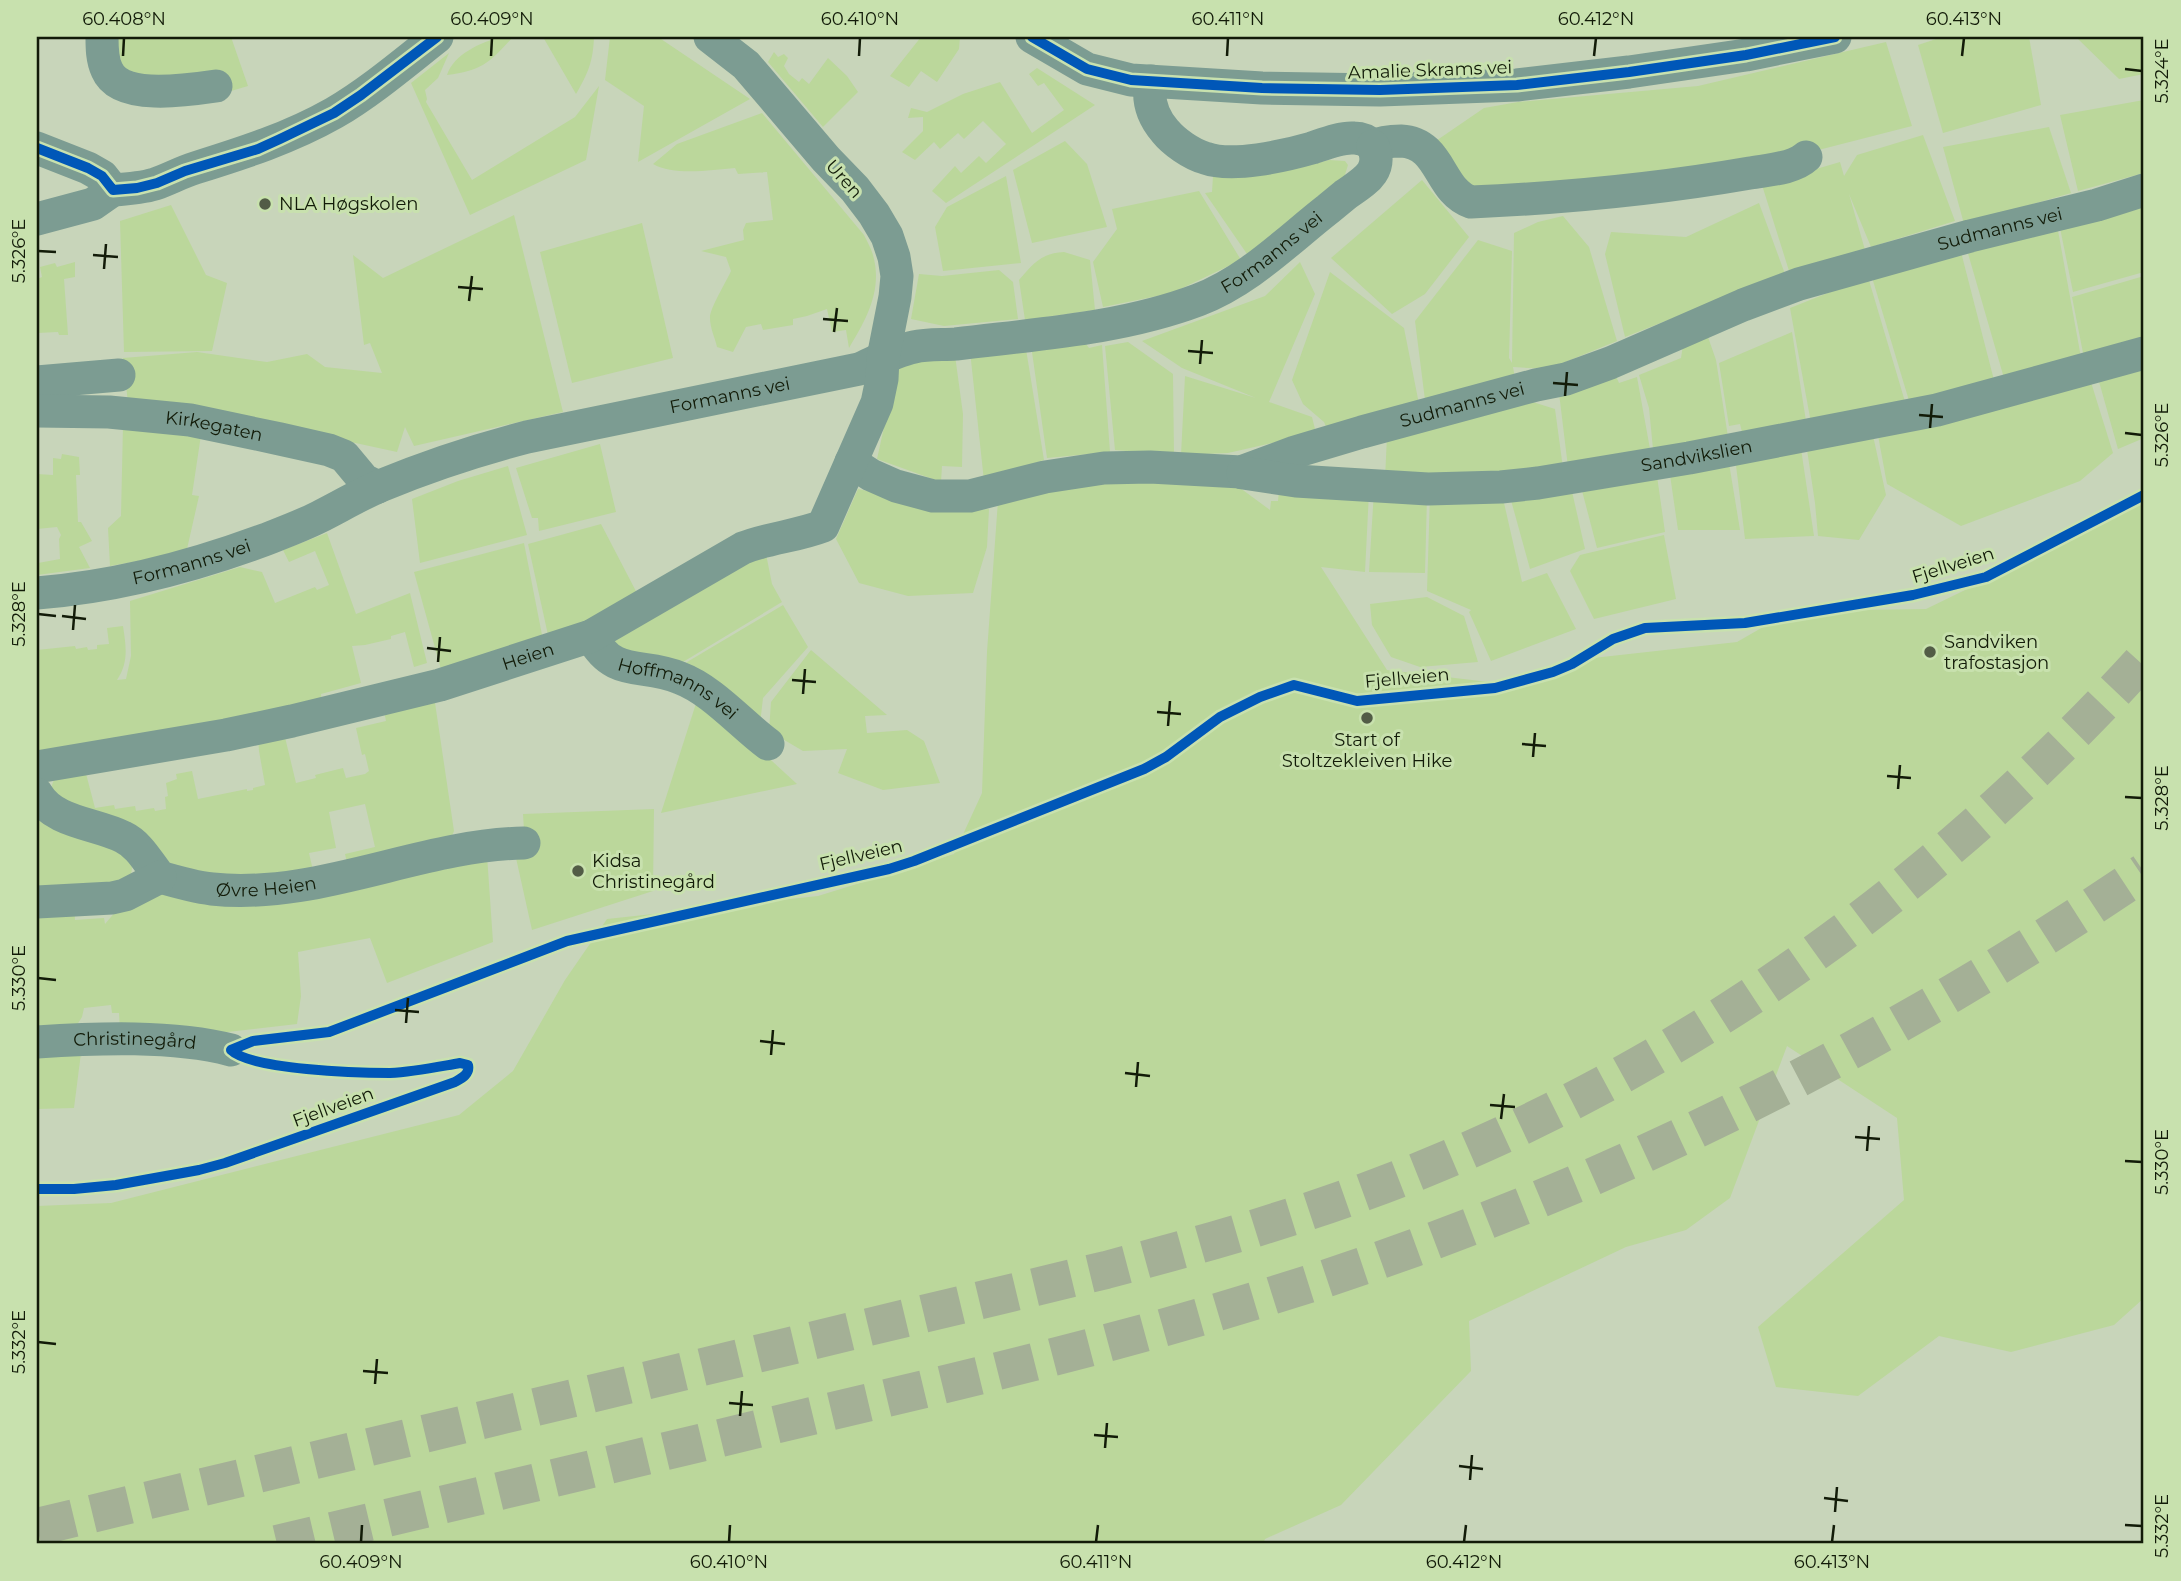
<svg xmlns="http://www.w3.org/2000/svg" width="2181" height="1581" font-family="Montserrat,sans-serif">
<style>
.green{fill:#bbd79b}
.lines{fill:none;stroke-linecap:round;stroke-linejoin:round}
.highway-tunnel{stroke:#a4b096;stroke-width:38;stroke-dasharray:38 19;stroke-linecap:butt}
.minor{stroke:#7c9c92;stroke-width:33}
.cycleway-casing{stroke:#c8e1ae;stroke-width:15}
.cycleway{stroke:#0057b8;stroke-width:10}
.ticks{fill:none;stroke:#121b08;stroke-width:2.5}
.poi-dot{fill:#525c46;stroke:#c8e1ae;stroke-width:2.5}
.labels{text-anchor:middle;stroke-width:6;stroke-linejoin:round;paint-order:stroke}
.street-label{font-size:18px;fill:#121b08;stroke:#c8e1ae}
.poi-label{font-size:18px;fill:#121b08;stroke:#c8e1ae;text-anchor:start}
.neatline{fill:none;stroke:#121b08;stroke-width:2.5}
.ticks-label{font-size:18px;text-anchor:middle;fill:#121b08}
</style>
<rect width="100%" height="100%" fill="#c8d5ba"/>
<g class="green">
<path d="M 110,37 L 231,37 L 248,86 L 221,94 L 127,81 Z"/>
<path d="M 500,37 L 513,37 C 490,62 482,71 447,75 C 454,54 480,43 500,37 Z"/>
<path d="M 543,37 L 594,37 C 593,62 588,73 576,94 Z"/>
<path d="M 610,37 L 658,37 L 750,99 L 638,162 L 644,106 L 605,80 Z"/>
<path d="M 921,37 L 960,37 L 959,49 L 937,82 L 921,71 L 909,87 L 890,76 Z"/>
<path d="M 1942,37 L 2029,37 L 2041,105 L 1943,133 L 1918,45 Z"/>
<path d="M 2076,37 L 2144,37 L 2144,74 L 2119,79 Z"/>
<path d="M 1886,42 L 1912,126 L 1795,156 L 1471,197 L 1430,145 L 1484,108 L 1518,102 L 1698,86 Z"/>
<path d="M 774,52 L 778,57 L 784,54 L 788,58 L 784,66 L 789,74 L 799,82 L 802,78 L 809,84 L 828,58 L 847,76 L 858,92 L 823,127 L 768,62 Z"/>
<path d="M 449,53 L 438,78 L 425,90 L 427,99 L 426,102 L 472,180 L 575,117 L 599,86 L 586,160 L 470,215 L 411,83 Z"/>
<path d="M 1037,68 L 1095,105 L 946,203 L 932,191 L 955,166 L 961,173 L 979,156 L 986,163 L 1006,144 L 983,121 L 964,139 L 958,133 L 940,149 L 934,142 L 915,160 L 902,152 L 923,131 L 923,117 L 908,118 L 911,108 L 927,112 L 963,94 L 1000,82 L 1032,133 L 1064,110 L 1044,83 L 1038,86 L 1029,74 Z"/>
<path d="M 2144,100 L 2144,173 L 2078,191 L 2060,115 Z"/>
<path d="M 762,113 L 864,235 C 867,241 871,248 873,255 C 883,290 866,320 849,348 L 846,330 L 832,332 L 827,309 L 807,316 L 793,319 L 793,325 L 763,330 L 761,324 L 746,327 L 733,352 L 717,347 C 715,338 710,328 710,318 C 709,310 726,282 731,271 L 726,257 L 701,251 L 744,240 L 743,230 L 746,223 L 773,220 L 767,172 L 738,174 L 735,168 C 711,170 674,176 653,164 L 677,144 Z"/>
<path d="M 2049,127 L 2071,193 L 1964,224 L 1943,147 Z"/>
<path d="M 1923,135 L 1955,221 L 1871,247 L 1849,194 L 1865,250 L 1790,274 L 1762,185 L 1840,162 L 1844,176 L 1857,155 Z"/>
<path d="M 1065,141 L 1087,164 L 1107,227 L 1032,243 L 1013,170 Z"/>
<path d="M 1329,160 L 1345,161 L 1348,165 L 1343,181 L 1247,254 L 1205,193 L 1212,192 L 1213,176 C 1253,180 1291,170 1329,160 Z"/>
<path d="M 1006,176 L 1021,263 L 943,271 L 935,227 L 947,207 Z"/>
<path d="M 1422,180 L 1469,237 L 1425,294 L 1392,314 L 1331,258 Z"/>
<path d="M 1199,191 L 1241,260 L 1172,293 L 1103,307 L 1093,262 L 1117,229 L 1112,209 Z"/>
<path d="M 2144,199 L 2144,272 L 2073,292 L 2059,223 Z"/>
<path d="M 1759,203 L 1785,274 L 1625,337 L 1605,254 L 1611,232 L 1686,237 Z"/>
<path d="M 171,205 L 206,275 L 227,283 L 212,351 L 124,352 L 120,221 Z"/>
<path d="M 514,215 L 563,412 L 414,446 L 405,427 L 397,452 L 227,415 L 128,403 L 123,358 L 197,352 L 267,362 L 307,354 L 325,367 L 382,373 L 370,343 L 364,345 L 353,255 L 383,278 Z"/>
<path d="M 1563,216 L 1589,247 L 1617,341 L 1548,369 L 1513,367 L 1515,378 L 1425,400 L 1415,321 L 1478,240 L 1512,251 L 1509,358 L 1512,363 L 1514,233 L 1538,222 Z"/>
<path d="M 642,223 L 673,358 L 572,383 L 540,252 Z"/>
<path d="M 2057,225 L 2082,363 L 2006,385 L 1967,250 Z"/>
<path d="M 1064,252 L 1090,260 L 1095,310 L 1025,320 L 1019,280 C 1033,264 1041,253 1064,252 Z"/>
<path d="M 1961,252 L 1995,384 L 1910,404 L 1871,274 Z"/>
<path d="M 75,262 L 75,277 L 64,279 L 68,335 L 59,335 L 58,332 L 37,333 L 37,279 L 42,277 L 40,267 L 55,263 L 57,267 Z"/>
<path d="M 1300,262 L 1315,294 L 1269,402 L 1312,417 L 1316,433 L 1228,453 L 1181,455 L 1185,376 L 1256,398 L 1182,368 L 1142,341 L 1265,296 Z"/>
<path d="M 999,270 L 1013,282 L 1018,319 L 944,326 L 911,319 L 919,274 L 942,276 Z"/>
<path d="M 1330,272 L 1404,328 L 1419,404 L 1328,431 L 1324,422 L 1303,404 L 1292,380 Z"/>
<path d="M 2144,276 L 2144,345 L 2085,363 L 2072,297 Z"/>
<path d="M 1868,277 L 1906,405 L 1811,423 L 1790,308 Z"/>
<path d="M 1792,332 L 1806,421 L 1743,436 L 1740,424 L 1729,426 L 1719,363 Z"/>
<path d="M 1708,337 L 1716,360 L 1728,437 L 1653,449 L 1649,408 L 1639,375 L 1681,358 L 1683,345 Z"/>
<path d="M 1083,340 L 1089,348 L 1102,345 L 1110,452 L 1047,458 L 1031,345 Z"/>
<path d="M 1128,342 L 1173,374 L 1174,455 L 1115,450 L 1105,346 Z"/>
<path d="M 1025,343 L 1044,460 L 984,481 L 970,351 Z"/>
<path d="M 954,348 L 963,414 L 962,467 L 942,466 L 941,482 L 877,459 L 898,364 Z"/>
<path d="M 2144,362 L 2144,438 L 2118,449 L 2098,378 Z"/>
<path d="M 1614,372 L 1619,383 L 1637,377 L 1650,449 L 1568,467 L 1559,393 Z"/>
<path d="M 2090,379 L 2113,453 L 2080,481 L 1961,526 L 1887,484 L 1877,430 Z"/>
<path d="M 1523,399 L 1555,409 L 1563,468 L 1385,479 L 1387,436 Z"/>
<path d="M 123,425 L 201,435 L 192,495 L 199,496 L 187,549 L 144,560 L 110,566 L 108,528 L 121,516 Z"/>
<path d="M 1872,431 L 1886,495 L 1859,540 L 1818,536 L 1815,503 L 1806,443 Z"/>
<path d="M 1800,442 L 1814,536 L 1745,539 L 1735,457 Z"/>
<path d="M 600,444 L 616,512 L 539,531 L 538,518 L 532,518 L 516,468 Z"/>
<path d="M 62,454 L 79,457 L 80,475 L 76,475 L 78,522 L 81,522 L 92,541 L 79,547 L 90,568 L 37,575 L 37,561 L 38,563 L 60,559 L 59,539 L 61,535 L 57,527 L 37,529 L 37,474 L 53,475 L 53,458 L 61,459 Z"/>
<path d="M 1728,457 L 1740,530 L 1678,530 L 1669,468 Z"/>
<path d="M 508,466 L 527,535 L 420,563 L 412,499 L 458,481 Z"/>
<path d="M 1213,468 L 1270,510 L 1271,501 L 1278,501 L 1279,490 L 1369,492 L 1365,572 L 1321,567 L 1387,670 L 1506,684 L 1575,660 L 1737,642 L 1791,611 L 1926,609 L 2144,503 L 2144,1298 L 2114,1325 L 2011,1352 L 1939,1336 L 1858,1396 L 1776,1387 L 1758,1327 L 1904,1200 L 1897,1118 L 1787,1046 L 1730,1198 L 1686,1230 L 1626,1247 L 1469,1321 L 1471,1371 L 1341,1505 L 1265,1539 L 1263,1544 L 37,1544 L 37,1206 L 111,1203 L 459,1115 L 513,1071 L 565,980 L 607,919 L 818,896 L 954,854 L 982,793 L 987,652 L 999,487 Z"/>
<path d="M 1656,469 L 1665,532 L 1597,548 L 1580,483 Z"/>
<path d="M 1571,487 L 1585,549 L 1530,569 L 1509,493 Z"/>
<path d="M 858,489 L 964,511 L 989,509 L 987,547 L 973,593 L 908,596 L 859,583 L 836,539 Z"/>
<path d="M 1374,491 L 1427,496 L 1425,573 L 1369,572 Z"/>
<path d="M 1502,494 L 1522,582 L 1547,573 L 1576,629 L 1491,661 L 1469,612 L 1471,610 L 1427,591 L 1430,495 Z"/>
<path d="M 601,524 L 639,597 L 592,625 L 548,635 L 528,544 Z"/>
<path d="M 327,533 L 356,614 L 410,593 L 427,663 L 414,667 L 405,632 L 391,636 L 391,639 L 365,645 L 352,646 L 361,683 L 321,694 L 322,704 L 37,754 L 37,650 L 75,646 L 76,649 L 87,647 L 88,650 L 97,649 L 97,645 L 109,644 L 107,628 L 123,626 C 126,646 129,662 117,680 L 126,679 L 131,656 L 130,601 L 240,567 L 262,572 L 275,603 L 315,587 L 317,590 L 329,585 L 315,551 L 289,562 L 283,550 Z"/>
<path d="M 1664,535 L 1676,599 L 1594,619 L 1570,571 L 1580,555 Z"/>
<path d="M 524,543 L 543,640 L 442,673 L 414,572 Z"/>
<path d="M 765,549 L 772,584 L 782,602 L 678,665 L 641,664 L 604,639 Z"/>
<path d="M 1427,597 L 1464,616 L 1478,662 L 1420,667 L 1391,657 L 1372,625 L 1370,604 Z"/>
<path d="M 783,605 L 808,647 L 763,698 L 760,724 L 682,665 Z"/>
<path d="M 811,650 L 887,715 L 865,716 L 867,733 L 907,730 L 924,741 L 940,783 L 883,790 L 838,773 L 847,749 L 803,751 L 769,731 L 771,702 Z"/>
<path d="M 699,694 L 797,784 L 661,813 Z"/>
<path d="M 434,696 L 454,831 L 449,842 L 348,867 L 345,854 L 375,847 L 365,804 L 329,812 L 336,848 L 309,853 L 314,875 L 258,882 L 178,868 L 53,800 L 52,785 L 56,774 L 84,766 L 95,808 L 114,805 L 115,809 L 135,806 L 136,811 L 154,808 L 155,811 L 166,809 L 165,797 L 168,796 L 166,783 L 177,779 L 176,774 L 192,771 L 198,799 L 247,789 L 247,791 L 253,790 L 253,788 L 265,785 L 259,751 L 258,736 L 284,733 L 296,783 L 316,778 L 315,775 L 343,768 L 346,778 L 365,774 L 369,771 L 365,754 L 362,755 L 356,728 L 386,721 L 383,706 Z"/>
<path d="M 654,809 L 653,891 L 532,930 L 510,831 L 524,830 L 523,814 Z"/>
<path d="M 37,816 L 125,846 C 133,865 136,869 124,887 L 37,892 Z"/>
<path d="M 487,855 L 493,942 L 387,983 L 370,938 L 298,952 L 301,996 L 297,1024 L 210,1034 L 120,1030 L 119,1013 L 112,1013 L 111,1005 L 84,1008 L 82,1017 L 73,1031 L 37,1033 L 37,906 L 74,904 L 75,920 L 104,918 L 105,924 L 122,904 L 160,889 Z"/>
<path d="M 37,1046 L 81,1053 L 74,1108 L 37,1109 Z"/>
</g>
<g class="lines">
<g class="highway-tunnel">
<path d="M 37,1527 L 1106,1270 C 1193,1247 1279,1223 1364,1192 C 1664,1083 1931,894 2144,659"/>
<path d="M 277,1544 C 459,1501 642,1457 824,1413 C 1023,1366 1221,1318 1414,1248 C 1672,1154 1917,1026 2144,872"/>
</g>
<g class="minor">
<path d="M 102,37 C 102,47 102,60 107,70 C 120,101 189,90 216,86"/>
<path d="M 1032,37 L 1087,69 L 1131,80 L 1262,88 L 1380,90 L 1517,85 L 1629,72 L 1746,55 L 1835,37"/>
<path d="M 1151,81 C 1147,100 1152,116 1165,131 C 1174,142 1191,154 1205,158 C 1232,168 1284,156 1312,148 C 1324,144 1341,137 1354,138 C 1361,138 1368,141 1373,146"/>
<path d="M 1373,146 C 1381,142 1391,141 1401,141 C 1442,143 1438,191 1471,202 C 1564,198 1658,189 1750,173 C 1767,170 1793,169 1806,157"/>
<path d="M 37,148 L 88,168 L 102,176 L 113,190"/>
<path d="M 113,190 C 128,189 142,188 155,184 C 169,179 182,172 195,168 C 243,153 290,138 334,113 C 370,92 404,63 437,37"/>
<path d="M 37,219 L 93,204 L 113,190"/>
<path d="M 37,382 L 119,375"/>
<path id="s1" d="M 37,411 L 109,412 L 190,420 L 280,439 L 329,450 L 344,456 L 364,480 L 378,487"/>
<path id="s2" d="M 851,462 L 871,475 L 896,486 L 933,496 L 970,496 L 1045,477 L 1104,468 L 1150,467 L 1241,472 L 1295,452 L 1362,432 L 1536,385 L 1566,379 L 1610,363 L 1743,305 L 1799,284 L 1970,236 L 2097,205 L 2144,190"/>
<path id="s3" d="M 1243,473 L 1296,481 L 1428,489 L 1501,487 L 1538,483 L 1689,458 L 1937,410 L 2144,353"/>
<path id="s4" d="M 37,593 C 115,587 191,567 264,540 C 282,533 301,526 319,517 C 339,507 359,495 380,486 C 428,466 477,450 527,437 L 859,369 C 877,361 895,351 914,347 C 927,344 942,345 956,344 C 1037,334 1121,329 1198,300 C 1248,281 1287,241 1328,209 C 1334,204 1339,200 1345,195 C 1363,182 1384,172 1373,146"/>
<path id="s5" d="M 591,636 C 614,679 642,662 680,678 C 712,690 740,723 768,744"/>
<path id="s6" d="M 37,767 L 226,735 L 292,721 L 440,685 L 591,636 L 743,548 C 769,538 797,536 823,526 L 877,403 L 882,379 L 883,358 L 895,297 L 897,276 L 894,257 L 887,236 L 874,214 L 855,189 L 826,159 L 746,65 L 710,37"/>
<path id="s7" d="M 37,794 C 54,823 95,823 123,837 C 140,845 149,864 160,877 C 177,882 195,887 212,889 C 319,900 419,845 524,843"/>
<path d="M 37,902 L 112,898 L 125,895 L 160,877"/>
<path id="s8" d="M 37,1042 C 97,1038 173,1035 231,1050"/>
</g>
<defs>
<g id="cycleway">
<path d="M 1032,37 L 1087,69 L 1131,80 L 1262,88 L 1380,90 L 1517,85 L 1629,72 L 1746,55 L 1835,37"/>
<path d="M 37,148 L 88,168 L 102,176 L 113,190 L 137,188 L 157,183 L 185,171 L 258,149 L 280,139 L 334,113 L 361,95 L 437,37"/>
<path d="M 37,1189 L 74,1189 L 116,1185 L 199,1170 L 225,1163 L 455,1082 C 462,1078 470,1074 468,1065 L 460,1063 C 437,1067 414,1072 390,1073 C 360,1073 251,1070 231,1050 L 253,1041 L 329,1032 L 567,941 L 889,869 L 914,861 L 1144,769 L 1166,757 L 1220,717 L 1260,697 L 1294,685 L 1357,701 L 1495,688 L 1553,672 L 1572,664 L 1613,639 L 1645,628 L 1745,623 L 1913,595 L 1986,577 L 2144,495"/>
</g>
</defs>
<use href="#cycleway" class="cycleway-casing"/>
<use href="#cycleway" class="cycleway"/>
</g>
<path class="ticks" d="M 123,56 L 124,38M 491,56 L 492,38M 859,56 L 860,38M 1227,56 L 1228,38M 1594,56 L 1596,38M 1962,56 L 1964,38M 2125,69 L 2142,71M 38,251 L 56,252M 93,255 L 118,257M 104,269 L 106,244M 458,287 L 483,289M 469,301 L 472,276M 823,319 L 848,321M 834,332 L 837,308M 1188,351 L 1213,353M 1200,364 L 1202,340M 1553,383 L 1578,385M 1565,396 L 1567,372M 1919,415 L 1943,417M 1930,428 L 1932,404M 2125,433 L 2142,435M 38,614 L 56,616M 62,616 L 86,619M 73,630 L 75,605M 427,648 L 451,651M 438,662 L 440,637M 792,680 L 816,682M 803,694 L 805,669M 1157,712 L 1181,714M 1168,726 L 1170,701M 1522,744 L 1546,746M 1533,757 L 1535,733M 1887,776 L 1911,778M 1898,789 L 1900,765M 2125,797 L 2142,798M 38,978 L 56,980M 395,1010 L 419,1012M 406,1023 L 408,998M 760,1041 L 785,1044M 771,1055 L 773,1030M 1125,1073 L 1150,1076M 1136,1087 L 1138,1062M 1490,1105 L 1515,1107M 1501,1119 L 1504,1094M 1855,1137 L 1880,1139M 1867,1151 L 1869,1126M 2125,1161 L 2142,1162M 38,1342 L 56,1344M 363,1371 L 388,1373M 375,1384 L 377,1359M 729,1403 L 753,1405M 740,1416 L 742,1391M 1094,1435 L 1118,1437M 1105,1448 L 1107,1423M 1459,1466 L 1483,1469M 1470,1480 L 1472,1455M 1824,1498 L 1848,1501M 1835,1512 L 1837,1487M 2125,1525 L 2142,1526M 361,1542 L 362,1525M 729,1542 L 730,1525M 1096,1542 L 1098,1525M 1464,1542 L 1466,1525M 1832,1542 L 1834,1525"/>
<g class="poi-dot">
<circle cx="265" cy="204" r="7"/>
<circle cx="1930" cy="652" r="7"/>
<circle cx="1367" cy="718" r="7"/>
<circle cx="578" cy="871" r="7"/>
</g>
<g class="labels">
<g class="street-label">
<text transform="translate(1430 70) rotate(-2)" y="6">Amalie Skrams vei</text>
<text transform="translate(844 179) rotate(48)" y="6">Uren</text>
<text dy="6" stroke="none"><textPath href="#s2" startOffset="1199">Sudmanns vei</textPath></text>
<text dy="6" stroke="none"><textPath href="#s4" startOffset="1292">Formanns vei</textPath></text>
<text dy="6" stroke="none"><textPath href="#s4" startOffset="724">Formanns vei</textPath></text>
<text dy="6" stroke="none"><textPath href="#s2" startOffset="632">Sudmanns vei</textPath></text>
<text dy="6" stroke="none"><textPath href="#s1" startOffset="178">Kirkegaten</textPath></text>
<text dy="6" stroke="none"><textPath href="#s3" startOffset="457">Sandvikslien</textPath></text>
<text dy="6" stroke="none"><textPath href="#s4" startOffset="158">Formanns vei</textPath></text>
<text transform="translate(1953 565) rotate(-17)" y="6">Fjellveien</text>
<text dy="6" stroke="none"><textPath href="#s6" startOffset="504">Heien</textPath></text>
<text transform="translate(1407 678) rotate(-5)" y="6">Fjellveien</text>
<text dy="6" stroke="none"><textPath href="#s5" startOffset="105">Hoffmanns vei</textPath></text>
<text transform="translate(861 855) rotate(-13)" y="6">Fjellveien</text>
<text dy="6" stroke="none"><textPath href="#s7" startOffset="261">Øvre Heien</textPath></text>
<text dy="6" stroke="none"><textPath href="#s8" startOffset="98">Christinegård</textPath></text>
<text transform="translate(333 1107) rotate(-20)" y="6">Fjellveien</text>
</g>
<g class="poi-label">
<text x="279" y="210">NLA Høgskolen</text>
<text x="1944" y="648">Sandviken<tspan x="1944" dy="21">trafostasjon</tspan></text>
<text x="1367" y="746" text-anchor="middle">Start of<tspan x="1367" dy="21">Stoltzekleiven Hike</tspan></text>
<text x="592" y="867">Kidsa<tspan x="592" dy="21">Christinegård</tspan></text>
</g>
</g>
<rect width="2181" height="1581" fill="none" stroke="#c8e1ae" stroke-width="77"/>
<rect x="38" y="38" width="2104" height="1504" class="neatline"/>
<g class="ticks-label">
<text x="124" y="25">60.408°N</text>
<text x="492" y="25">60.409°N</text>
<text x="860" y="25">60.410°N</text>
<text x="1228" y="25">60.411°N</text>
<text x="1596" y="25">60.412°N</text>
<text x="1964" y="25">60.413°N</text>
<text transform="translate(2162 71) rotate(-90)" y="6">5.324°E</text>
<text transform="translate(19 251) rotate(-90)" y="6">5.326°E</text>
<text transform="translate(2162 435) rotate(-90)" y="6">5.326°E</text>
<text transform="translate(19 614) rotate(-90)" y="6">5.328°E</text>
<text transform="translate(2162 798) rotate(-90)" y="6">5.328°E</text>
<text transform="translate(19 978) rotate(-90)" y="6">5.330°E</text>
<text transform="translate(2162 1162) rotate(-90)" y="6">5.330°E</text>
<text transform="translate(19 1342) rotate(-90)" y="6">5.332°E</text>
<text transform="translate(2162 1526) rotate(-90)" y="6">5.332°E</text>
<text x="361" y="1568">60.409°N</text>
<text x="729" y="1568">60.410°N</text>
<text x="1096" y="1568">60.411°N</text>
<text x="1464" y="1568">60.412°N</text>
<text x="1832" y="1568">60.413°N</text>
</g>
</svg>
